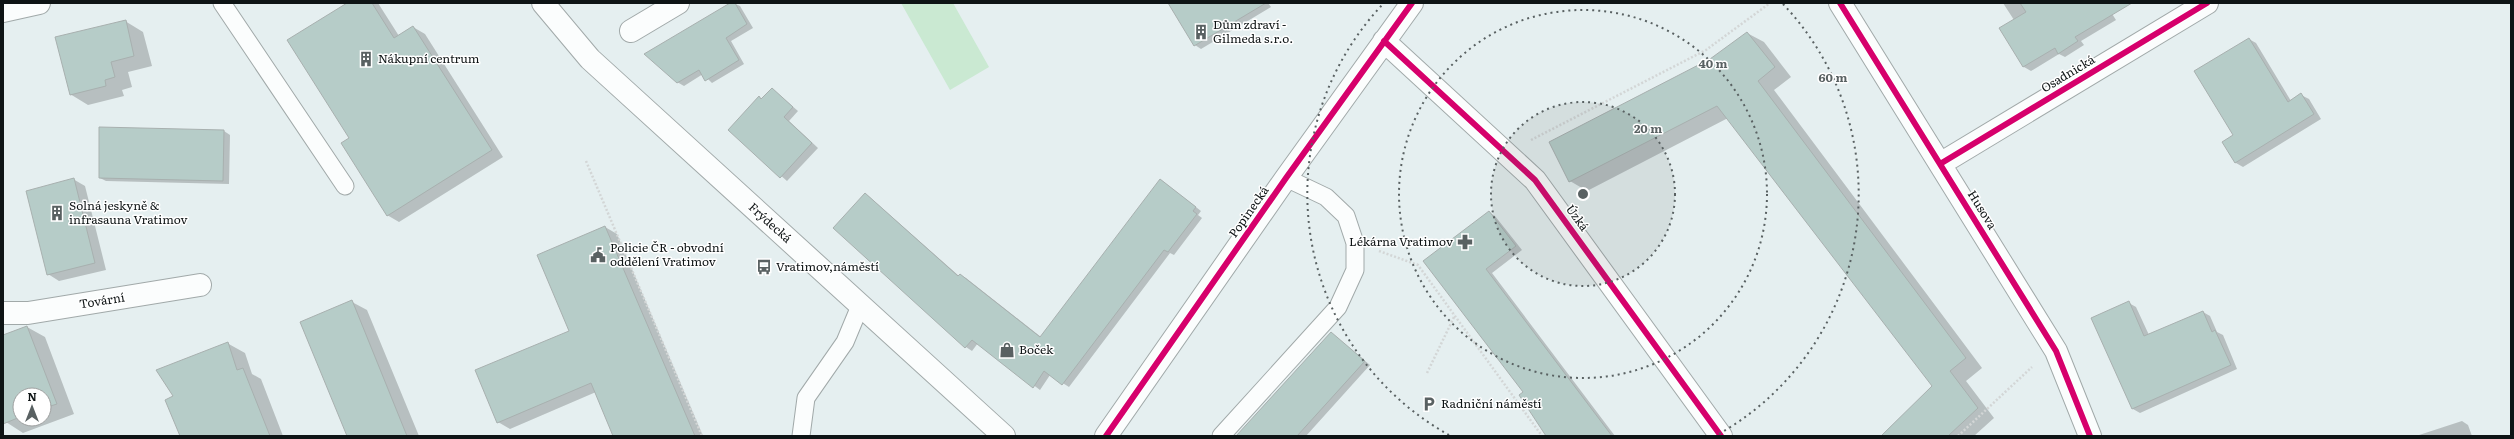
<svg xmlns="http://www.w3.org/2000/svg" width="2514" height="439" font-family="Literata,serif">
  <rect width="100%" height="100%" fill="#e5eff0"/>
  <path fill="#cae9d2" d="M901 3H953L989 67 950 90Z"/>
  <path fill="#0003" fill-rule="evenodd" d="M348 3H378L399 36 413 27 425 34 503 157 399 222 387 215 350 138Z
    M733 3 740 6 753 28 731 41 744 64 712 83 703 74 684 86 677 82Z
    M1179 3H1268L1271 7 1201 49 1195 45Z
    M2003 3H2105L2116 20 2081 41 2084 45 2065 57 2059 54 2031 71 2024 67 2001 28 2014 20Z
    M125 21 143 32 152 66 128 72 132 87 122 90 124 96 88 105 70 94Z
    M1747 33 1764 42 1791 77 1774 90 1982 368 1966 381 1994 418 1974 436H1882L1933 386 1728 118 1587 191 1570 181 1711 60Z
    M2249 39 2256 43 2291 101 2301 95 2309 99 2321 119 2243 167 2236 163 2223 142 2234 136Z
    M772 89 798 111 789 121 818 148 787 181 729 130 759 97 762 99Z
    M224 131 230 135 229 184 106 181 100 178Z
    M73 179 85 186 106 270 59 281 48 274Z
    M1161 180 1201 211 1198 215 1202 218 1174 255 1170 253 1069 387 1050 375 1040 390 978 343 972 351 966 347 866 194 959 276 960 275 966 278 1041 337Z
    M1489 212 1495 216 1522 250 1492 273 1615 436H1551L1525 392 1424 261Z
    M605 227 617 234 703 436H615L596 392 510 429 498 422 571 332Z
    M352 302 367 310 419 436H348Z
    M2129 303 2136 307 2149 335 2203 312 2210 316 2217 332 2223 335 2237 369 2140 413 2133 409Z
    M27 327 45 337 74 414 23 433 6 422 3 416V336ZM20 395H44V419H20Z
    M1331 333 1370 365 1306 436H1237Z
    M227 343 245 353 252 374 261 379 283 436H181L174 396Z
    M2462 421 2468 425 2472 436H2416Z"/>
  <path fill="#b6ccc8" stroke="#a8b0af" d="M347 3H372L394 38 413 26 492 150 387 216 341 143 349 138 287 40Z
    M730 3H735L747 24 726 38 739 60 705 81 699 70 677 83 644 54Z
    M1168 3H1266L1194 46Z
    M2020 3H2132L2075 37 2078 41 2058 54 2055 48 2023 67 1999 28 2026 12Z
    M126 20 134 56 111 62 115 77 105 80 106 86 70 95 55 37Z
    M1747 32 1775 67 1758 81 1966 358 1950 371 1978 408 1948 436H1881L1932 386 1717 106 1569 182 1549 142 1710 59Z
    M2249 38 2288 102 2301 93 2314 114 2235 163 2222 142 2233 135 2194 71Z
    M772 88 793 107 784 117 812 143 780 178 728 130 759 96 761 99Z
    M99 127 224 130 223 181 99 178Z
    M74 178 95 263 47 275 26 191Z
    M1160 179 1196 207 1193 211 1197 214 1168 252 1164 250 1062 385 1044 371 1033 388 972 340 965 348 833 228 865 193 958 276 960 274 1040 337Z
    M1489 211 1516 246 1486 269 1612 436H1546L1519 395 1523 392 1423 261Z
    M605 226 695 436H613L591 383 497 423 475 370 569 331 537 255Z
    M352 300 407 436H347L300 322Z
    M2129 301 2144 336 2203 311 2212 332 2215 330 2231 365 2132 409 2091 318Z
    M27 326 57 404 44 408V395H20V417L3 424V335Z
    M1331 332 1365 361 1297 436H1236Z
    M228 342 237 370 243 368 270 436H180L165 400 173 396 156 370Z"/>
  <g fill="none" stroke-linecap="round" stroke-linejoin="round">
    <g stroke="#a1a9a9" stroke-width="19">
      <path id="service" d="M222 3 345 186
        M801 436 806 398 845 342 860 306
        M1221 436 1338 307 1355 270V243L1346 216 1326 197 1286 178"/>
    </g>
    <g stroke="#a1a9a9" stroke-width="24">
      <path id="minor" d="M1840 3 2056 351 2090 436
        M3 11 39 3
        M631 31 678 3
        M1384 41 1535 180 1721 436
        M1940 164 2207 3
        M3 313H28L200 285
        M1106 436 1286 178 1412 3"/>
    </g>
    <g stroke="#a1a9a9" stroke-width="24">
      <path id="secondary" d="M543 3 590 59 1004 436"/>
    </g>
    <path stroke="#d3d6d6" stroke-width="2.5" stroke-dasharray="2 2" stroke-linecap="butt" d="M1531 140 1706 50 1770 3
      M586 161 702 436
      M1379 251 1418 265 1542 436
      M1427 373 1455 315
      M1958 436 2032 367"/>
    <use href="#service" stroke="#fbfdfd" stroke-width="17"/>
    <use href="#minor" stroke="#fbfdfd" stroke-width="22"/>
    <use href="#secondary" stroke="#fbfdfd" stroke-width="22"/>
    <g stroke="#fff" stroke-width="8">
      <path id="cycleway" d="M1840 3 2056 351 2090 436
        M1384 41 1535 180 1721 436
        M1940 164 2207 3
        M1106 436 1286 178 1412 3"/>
    </g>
    <use href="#cycleway" stroke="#d6006c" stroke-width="6"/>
  </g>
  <circle cx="1583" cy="194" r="92" fill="#596162" fill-opacity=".12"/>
  <g fill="none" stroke="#596162" stroke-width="2" stroke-dasharray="2 4">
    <circle cx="1583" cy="194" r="92"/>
    <circle cx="1583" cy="194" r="184"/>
    <path d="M1449 435A276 276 0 0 1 1383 4M1783 4A276 276 0 0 1 1717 435"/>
  </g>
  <defs>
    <g id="building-bare" transform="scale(1.2)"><path d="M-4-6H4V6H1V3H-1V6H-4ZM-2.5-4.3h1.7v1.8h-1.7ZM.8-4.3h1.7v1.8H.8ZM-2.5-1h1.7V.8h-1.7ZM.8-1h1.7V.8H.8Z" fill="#596162" stroke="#fff" stroke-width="2.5" paint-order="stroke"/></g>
    <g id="pharmacy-bare" transform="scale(1.2)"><path d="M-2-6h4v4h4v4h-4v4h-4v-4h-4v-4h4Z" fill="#596162" stroke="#fff" stroke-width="2.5" paint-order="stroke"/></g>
    <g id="civic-bare" transform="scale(1.2)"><path d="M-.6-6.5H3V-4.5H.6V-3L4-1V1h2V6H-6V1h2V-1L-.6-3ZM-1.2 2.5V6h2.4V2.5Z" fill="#596162" stroke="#fff" stroke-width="2.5" paint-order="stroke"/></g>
    <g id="bus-bare" transform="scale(1.2)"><path d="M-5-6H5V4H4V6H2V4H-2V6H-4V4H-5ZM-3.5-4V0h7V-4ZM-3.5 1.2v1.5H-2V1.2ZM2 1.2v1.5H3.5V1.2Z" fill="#596162" stroke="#fff" stroke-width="2.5" paint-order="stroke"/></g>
    <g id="shop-bare" transform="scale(1.2)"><path d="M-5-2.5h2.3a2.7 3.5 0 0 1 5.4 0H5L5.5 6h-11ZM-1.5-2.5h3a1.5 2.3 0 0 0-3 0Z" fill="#596162" stroke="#fff" stroke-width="2.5" paint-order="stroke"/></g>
    <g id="parking-bare" transform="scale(1.2)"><path d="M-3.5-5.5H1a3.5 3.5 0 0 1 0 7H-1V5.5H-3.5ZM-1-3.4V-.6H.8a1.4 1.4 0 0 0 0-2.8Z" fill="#596162" stroke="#fff" stroke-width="2.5" paint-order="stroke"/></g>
  </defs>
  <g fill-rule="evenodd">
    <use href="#building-bare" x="1201" y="32"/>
    <use href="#building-bare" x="366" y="59"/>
    <use href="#building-bare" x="57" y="213"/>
    <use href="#pharmacy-bare" x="1465" y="242"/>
    <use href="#civic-bare" x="598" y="255"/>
    <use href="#bus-bare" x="764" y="267"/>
    <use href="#shop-bare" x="1007" y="350"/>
    <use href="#parking-bare" x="1429" y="404"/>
  </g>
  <g text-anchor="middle" stroke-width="3" stroke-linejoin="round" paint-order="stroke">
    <g font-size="12" fill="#0e1415" stroke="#fff" text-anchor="start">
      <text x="1213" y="29">Dům zdraví -<tspan x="1213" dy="14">Gilmeda s.r.o.</tspan></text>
      <text x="378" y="63">Nákupní centrum</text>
      <text x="69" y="210">Solná jeskyně &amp;<tspan x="69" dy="14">infrasauna Vratimov</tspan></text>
      <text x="1453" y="246" text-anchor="end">Lékárna Vratimov</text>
      <text x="610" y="252">Policie ČR - obvodní<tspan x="610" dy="14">oddělení Vratimov</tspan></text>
      <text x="776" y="271">Vratimov,náměstí</text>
      <text x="1019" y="354">Boček</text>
      <text x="1441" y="408">Radniční náměstí</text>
    </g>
    <g font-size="12" fill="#0e1415" stroke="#fff">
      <text transform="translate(2068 74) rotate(-31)" y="4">Osadnická</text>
      <text transform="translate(1982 210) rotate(58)" y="4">Husova</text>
      <text transform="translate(1249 212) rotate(-55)" y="4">Popinecká</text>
      <text transform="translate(1577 218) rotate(54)" y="4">Úzká</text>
      <text transform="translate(770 223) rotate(42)" y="4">Frýdecká</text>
      <text transform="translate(102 301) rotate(-9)" y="4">Tovární</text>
    </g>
  </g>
  <circle cx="1583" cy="194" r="6" fill="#596162" stroke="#fff" stroke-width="2"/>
  <g font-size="12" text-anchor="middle" font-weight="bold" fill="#596162" stroke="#fff" stroke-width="3" stroke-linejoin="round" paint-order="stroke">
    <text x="1713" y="68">40 m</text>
    <text x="1833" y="82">60 m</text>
    <text x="1648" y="133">20 m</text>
  </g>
  <rect width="2514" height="439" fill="none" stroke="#0e1415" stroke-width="8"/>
  <g transform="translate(32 407)"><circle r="19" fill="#ffffff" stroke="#9fa1a1"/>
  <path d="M0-3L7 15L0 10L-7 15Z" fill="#596162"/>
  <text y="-6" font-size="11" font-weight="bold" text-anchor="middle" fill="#0e1415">N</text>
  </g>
</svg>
